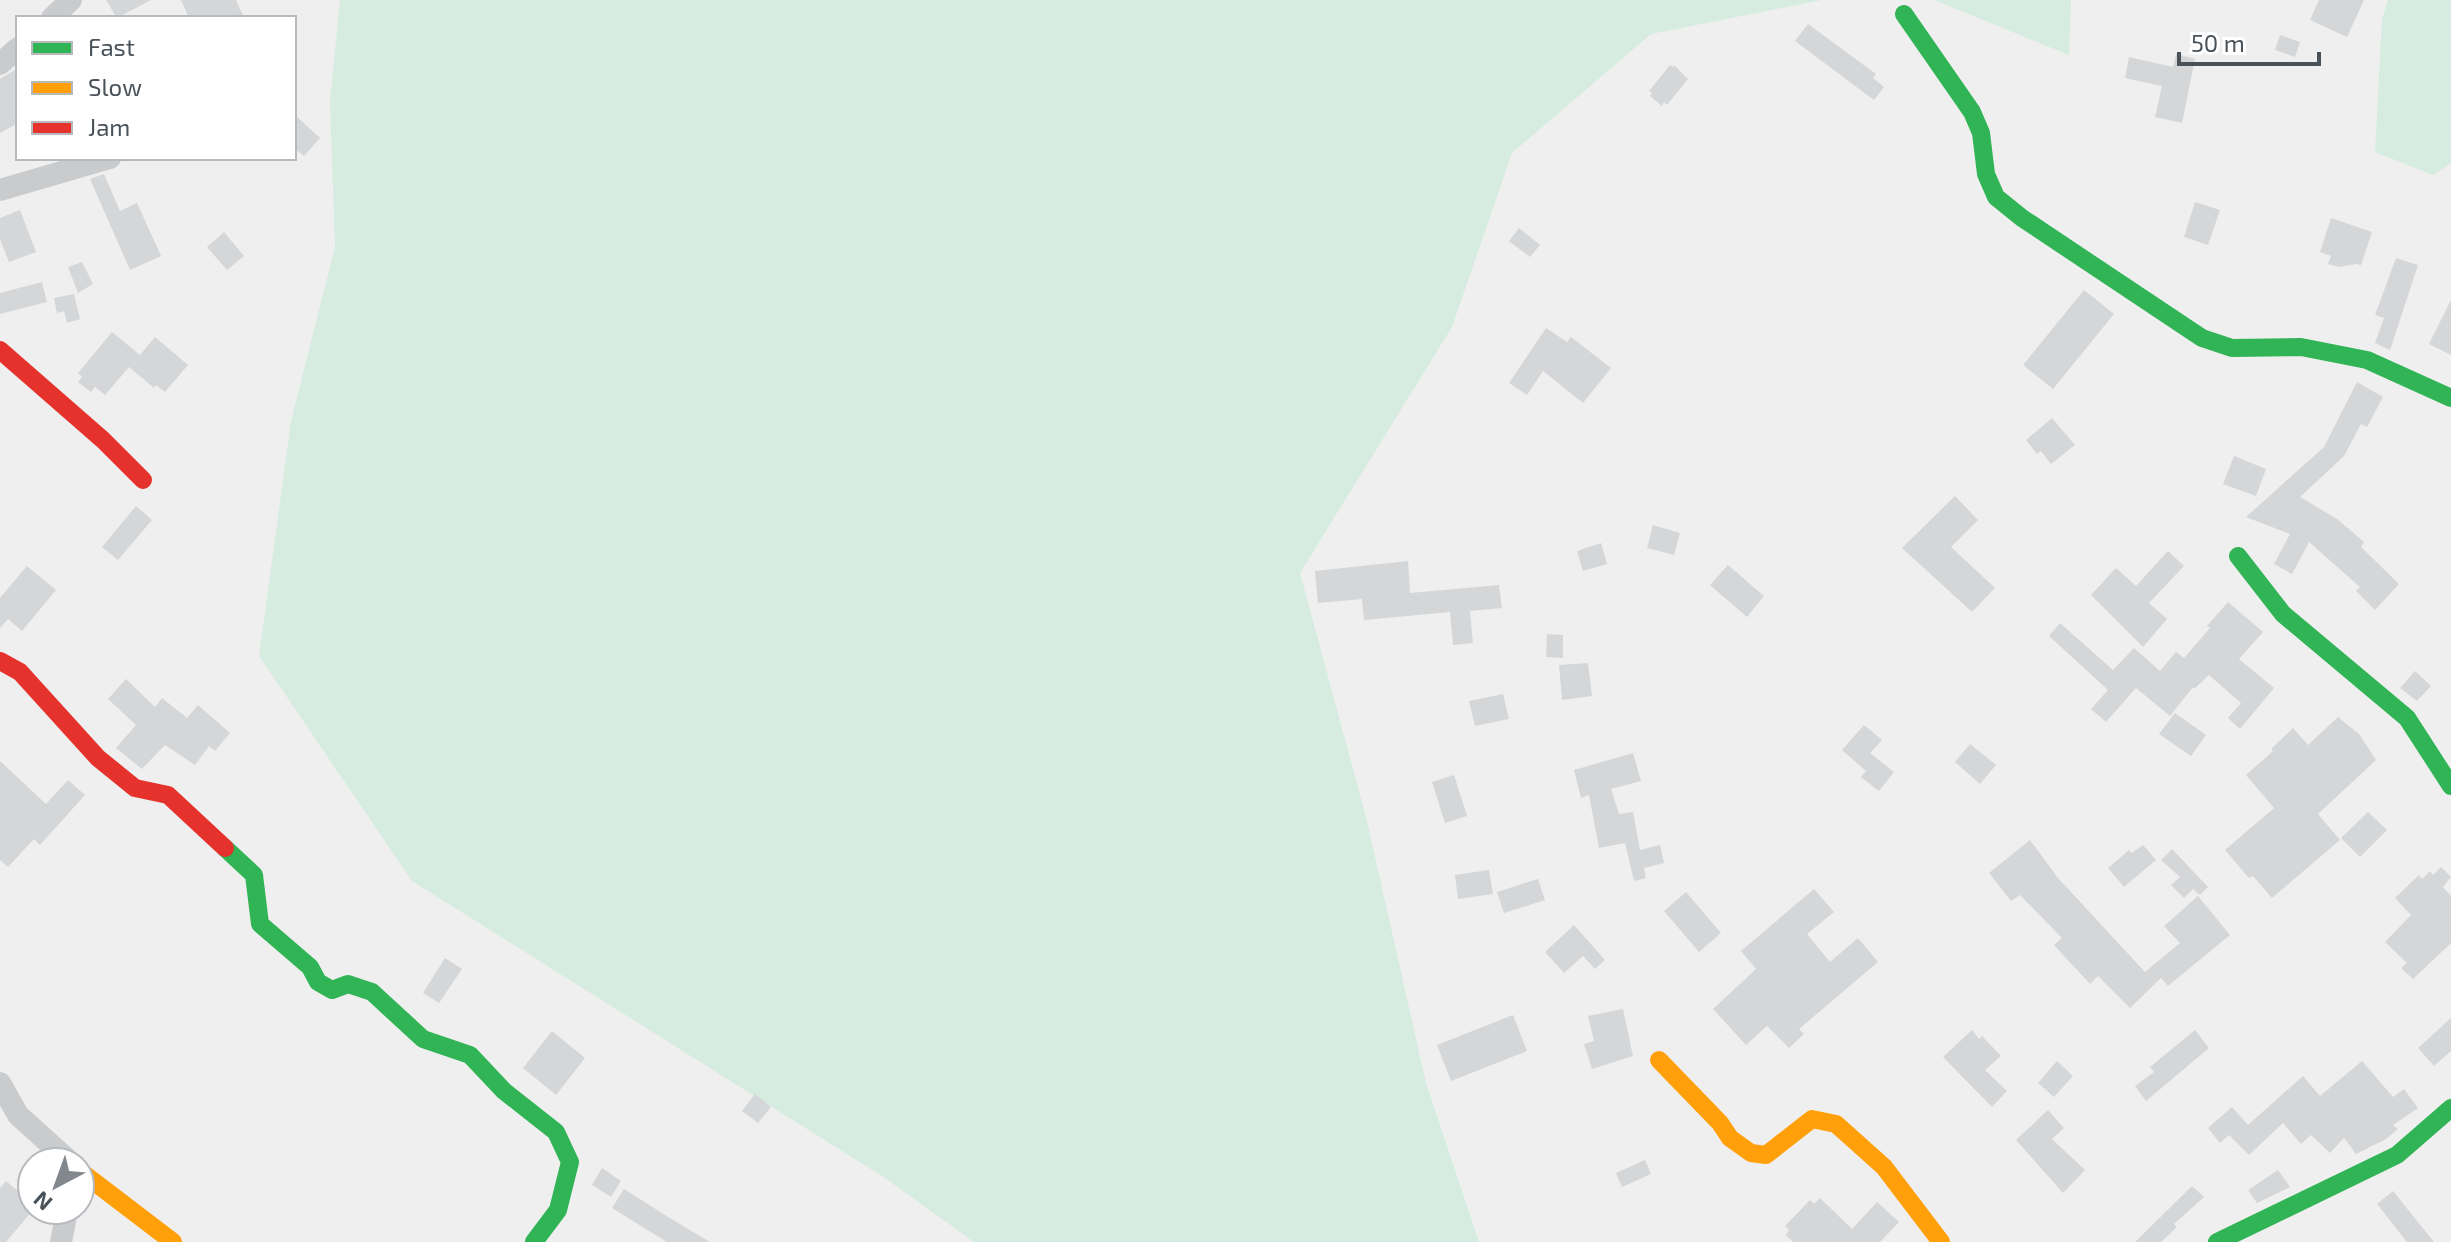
<svg xmlns="http://www.w3.org/2000/svg" width="2451" height="1242" font-family="'Exo 2',sans-serif">
  <rect width="100%" height="100%" fill="#efefef"/>
  <path fill="#d6ece0" d="M340 0H1822L1651 34 1512 153 1452 327 1300 573 1366 817 1426 1083 1479 1242H974L885 1178 412 881 259 656 291 421 335 247 330 102Z
    M1934 0H2071L2069 55Z
    M2388 0H2451V163L2433 175 2375 152 2382 19Z"/>
  <path fill="#d5d6d8" d="M106 0H151L117 18Z
    M181 0H236L244 18H189Z
    M2319 0H2364L2347 37 2310 20Z
    M1808 24 1876 74 1873 78 1884 87 1874 100 1795 41Z
    M2280 35 2300 42 2295 57 2275 50Z
    M2176 54 2195 59 2182 123 2155 117 2162 86 2125 78 2129 57 2173 67Z
    M1670 65 1673 67 1674 65 1688 79 1667 105 1664 102 1662 106 1650 96 1652 93 1649 91Z
    M18 68V123L0 133V79Z
    M294 114 320 138 304 156 294 148Z
    M104 174 120 211 137 203 161 256 130 270 90 179Z
    M2195 202 2220 210 2208 245 2184 237Z
    M20 210 36 252 9 262 0 239V218Z
    M2331 218 2372 232 2361 265 2356 264 2339 267 2328 264 2331 256 2320 252Z
    M1519 228 1540 245 1530 257 1509 241Z
    M224 232 244 256 227 270 207 247Z
    M2396 258 2418 265 2390 350 2375 343 2384 318 2375 315Z
    M82 262 93 284 78 293 68 267Z
    M42 282 47 302 0 314V293Z
    M2084 290 2114 314 2053 389 2023 365Z
    M74 294 80 319 67 323 64 311 57 313 54 298Z
    M2451 300V355L2429 344Z
    M1546 328 1567 342 1571 337 1611 368 1583 403 1543 371 1527 395 1509 383Z
    M112 332 140 355 155 337 188 365 165 392 156 385 154 388 129 367 105 395 95 387 91 392 78 382 82 377 78 373Z
    M2357 382 2383 397 2367 427 2361 424 2344 456 2300 497 2337 519 2364 542 2361 547 2399 584 2375 610 2356 591 2360 587 2309 542 2292 574 2274 564 2290 534 2246 517 2324 447Z
    M2052 418 2075 445 2051 464 2041 451 2037 454 2026 440Z
    M2234 456 2266 469 2256 496 2223 484Z
    M1955 496 1978 520 1951 547 1995 588 1972 612 1902 548Z
    M136 506 152 520 118 560 102 547Z
    M1653 525 1680 533 1674 555 1647 548Z
    M1601 543 1607 564 1583 571 1577 551Z
    M2168 551 2184 566 2149 603 2167 619 2143 647 2091 595 2116 568 2136 586Z
    M1408 561 1410 593 1499 585 1502 608 1470 611 1473 643 1453 645 1450 612 1364 620 1362 599 1318 603 1315 571Z
    M1728 565 1764 596 1747 617 1710 585Z
    M27 566 56 590 22 631 8 619 0 628V598Z
    M2228 602 2263 632 2239 659 2274 688 2240 729 2228 718 2241 703 2209 675 2194 689 2193 687 2170 716 2136 688 2106 722 2091 709 2108 690 2049 636 2060 623 2113 670 2134 648 2160 671 2176 652 2184 658 2210 628 2207 626Z
    M1547 634 1563 635V658L1546 657Z
    M1588 663 1592 696 1562 700 1559 665Z
    M2415 671 2431 686 2417 701 2400 688Z
    M126 679 155 707 162 698 187 718 198 705 230 733 215 751 209 746 195 765 165 745 142 769 116 748 136 725 108 699Z
    M1503 694 1509 719 1475 726 1469 701Z
    M2175 713 2206 735 2191 756 2159 734Z
    M2338 717 2359 734 2376 760 2318 814 2340 840 2272 898 2253 876 2249 878 2225 850 2274 808 2246 775 2273 751 2271 749 2293 728 2308 745Z
    M1864 725 1882 740 1870 753 1894 772 1879 791 1861 777 1866 771 1842 750Z
    M1970 744 1996 765 1980 784 1955 762Z
    M1633 753 1641 781 1611 789 1619 814 1633 812 1640 850 1660 845 1664 863 1644 868 1646 878 1634 881 1625 843 1599 848 1589 795 1581 798 1574 770Z
    M0 761 46 804 68 780 85 795 40 845 34 839 8 867 0 860Z
    M1454 775 1467 816 1445 823 1432 782Z
    M2368 812 2387 830 2360 857 2341 838Z
    M2030 840 2058 878 2145 972 2180 943 2164 926 2198 896 2230 935 2168 986 2161 978 2130 1008 2098 976 2090 984 2054 945 2062 938 2020 895 2011 901 1989 873Z
    M2143 845 2156 860 2124 887 2108 868 2129 850 2132 853Z
    M2172 849 2208 887 2200 895 2193 889 2184 898 2171 885 2180 877 2161 860Z
    M2441 867 2451 877 2443 887 2451 896V943L2413 979 2401 968 2407 963 2385 942 2411 915 2395 898 2419 875 2422 879 2430 871 2433 875Z
    M1489 870 1493 894 1458 899 1455 875Z
    M1538 879 1545 900 1504 913 1497 892Z
    M1814 889 1834 912 1807 934 1830 962 1858 938 1878 962 1799 1029 1804 1034 1789 1048 1767 1026 1746 1045 1713 1009 1756 969 1741 951Z
    M1686 892 1721 933 1699 952 1664 911Z
    M1574 925 1605 960 1595 969 1583 956 1564 973 1545 952Z
    M445 958 462 969 439 1003 423 993Z
    M1623 1009 1633 1056 1592 1069 1584 1044 1594 1041 1588 1016Z
    M1513 1015 1527 1051 1451 1081 1437 1045Z
    M2451 1018V1051L2434 1066 2418 1048Z
    M1972 1030 1979 1039 1982 1036 2001 1056 1985 1070 2007 1091 1992 1107 1943 1057Z
    M2195 1030 2209 1048 2146 1101 2135 1086 2154 1072 2150 1067Z
    M552 1031 585 1058 556 1095 523 1068Z
    M2057 1061 2073 1076 2054 1097 2038 1083Z
    M2362 1061 2393 1097 2404 1089 2418 1108 2393 1125 2398 1129 2386 1139 2356 1154 2344 1138 2330 1153 2311 1135 2301 1144 2283 1123 2249 1155 2229 1135 2220 1143 2208 1128 2232 1107 2248 1125 2303 1076 2320 1096Z
    M755 1094 771 1107 758 1123 742 1111Z
    M2048 1110 2064 1128 2052 1139 2085 1170 2063 1193 2016 1140Z
    M1645 1160 1651 1174 1622 1187 1616 1173Z
    M602 1168 621 1181 611 1197 592 1185Z
    M2278 1170 2290 1187 2257 1203 2248 1190Z
    M6 1181 32 1203 33 1210 6 1242H0V1188Z
    M2192 1186 2204 1197 2174 1224 2177 1227 2161 1242H2135Z
    M624 1189 673 1220 710 1242H667L612 1208Z
    M2393 1191 2434 1242H2407L2377 1204Z
    M1820 1198 1852 1229 1877 1202 1899 1222 1880 1242H1793L1786 1235 1789 1230 1785 1226 1810 1200 1814 1204Z"/>
  <g fill="none" stroke-linecap="round" stroke-linejoin="round">
    <path stroke="#c9cbcd" stroke-width="22" d="M52 18 71 0
      M0 64 18 48
      M0 190 110 158
      M0 1083 18 1115 70 1162
      M61 1242 67 1210"/>
    <path stroke="#30b455" stroke-width="18" d="M1904 14 1972 112 1981 133 1986 174 1996 197 2022 218 2202 338 2232 348 2301 347 2367 360 2451 398
      M2238 556 2283 614 2407 718 2451 786
      M225 848 254 875 260 924 310 967 318 982 332 990 348 984 372 992 423 1039 470 1055 504 1091 556 1132 570 1162 558 1210 534 1242
      M2217 1242 2397 1155 2451 1108"/>
    <path stroke="#ff9f0a" stroke-width="18" d="M1659 1060 1720 1123 1730 1138 1751 1153 1766 1155 1812 1119 1836 1124 1884 1167 1941 1242
      M80 1171 173 1242"/>
    <path stroke="#e5322d" stroke-width="18" d="M0 350 103 440 143 480
      M0 661 20 672 98 758 135 788 168 795 225 848"/>
  </g>
  <rect x="16" y="16" width="280" height="144" fill="#ffffff" stroke="#b6b9bd" stroke-width="2"/>
  <rect x="32" y="42" width="40" height="12" fill="#30b455" stroke="#b6b9bd" stroke-width="2"/>
  <text x="88" y="56" font-size="24" fill="#495159">Fast</text>
  <rect x="32" y="82" width="40" height="12" fill="#ff9f0a" stroke="#b6b9bd" stroke-width="2"/>
  <text x="88" y="96" font-size="24" fill="#495159">Slow</text>
  <rect x="32" y="122" width="40" height="12" fill="#e5322d" stroke="#b6b9bd" stroke-width="2"/>
  <text x="88" y="136" font-size="24" fill="#495159">Jam</text>
  <g transform="translate(56 1186) rotate(221)"><circle r="38" fill="#ffffff" stroke="#b6b9bd" stroke-width="2"/>
  <path d="M0-6L14 30L0 20L-14 30Z" fill="#83888e"/>
  <text y="-12" font-size="22" font-weight="bold" text-anchor="middle" fill="#495159">N</text>
  </g>
  <path d="M2179 52v12h140v-12" fill="none" stroke="#495159" stroke-width="4"/>
  <text x="2191" y="52" font-size="24" fill="#495159" stroke="#ffffff" stroke-width="6" paint-order="stroke">50 m</text>
</svg>
